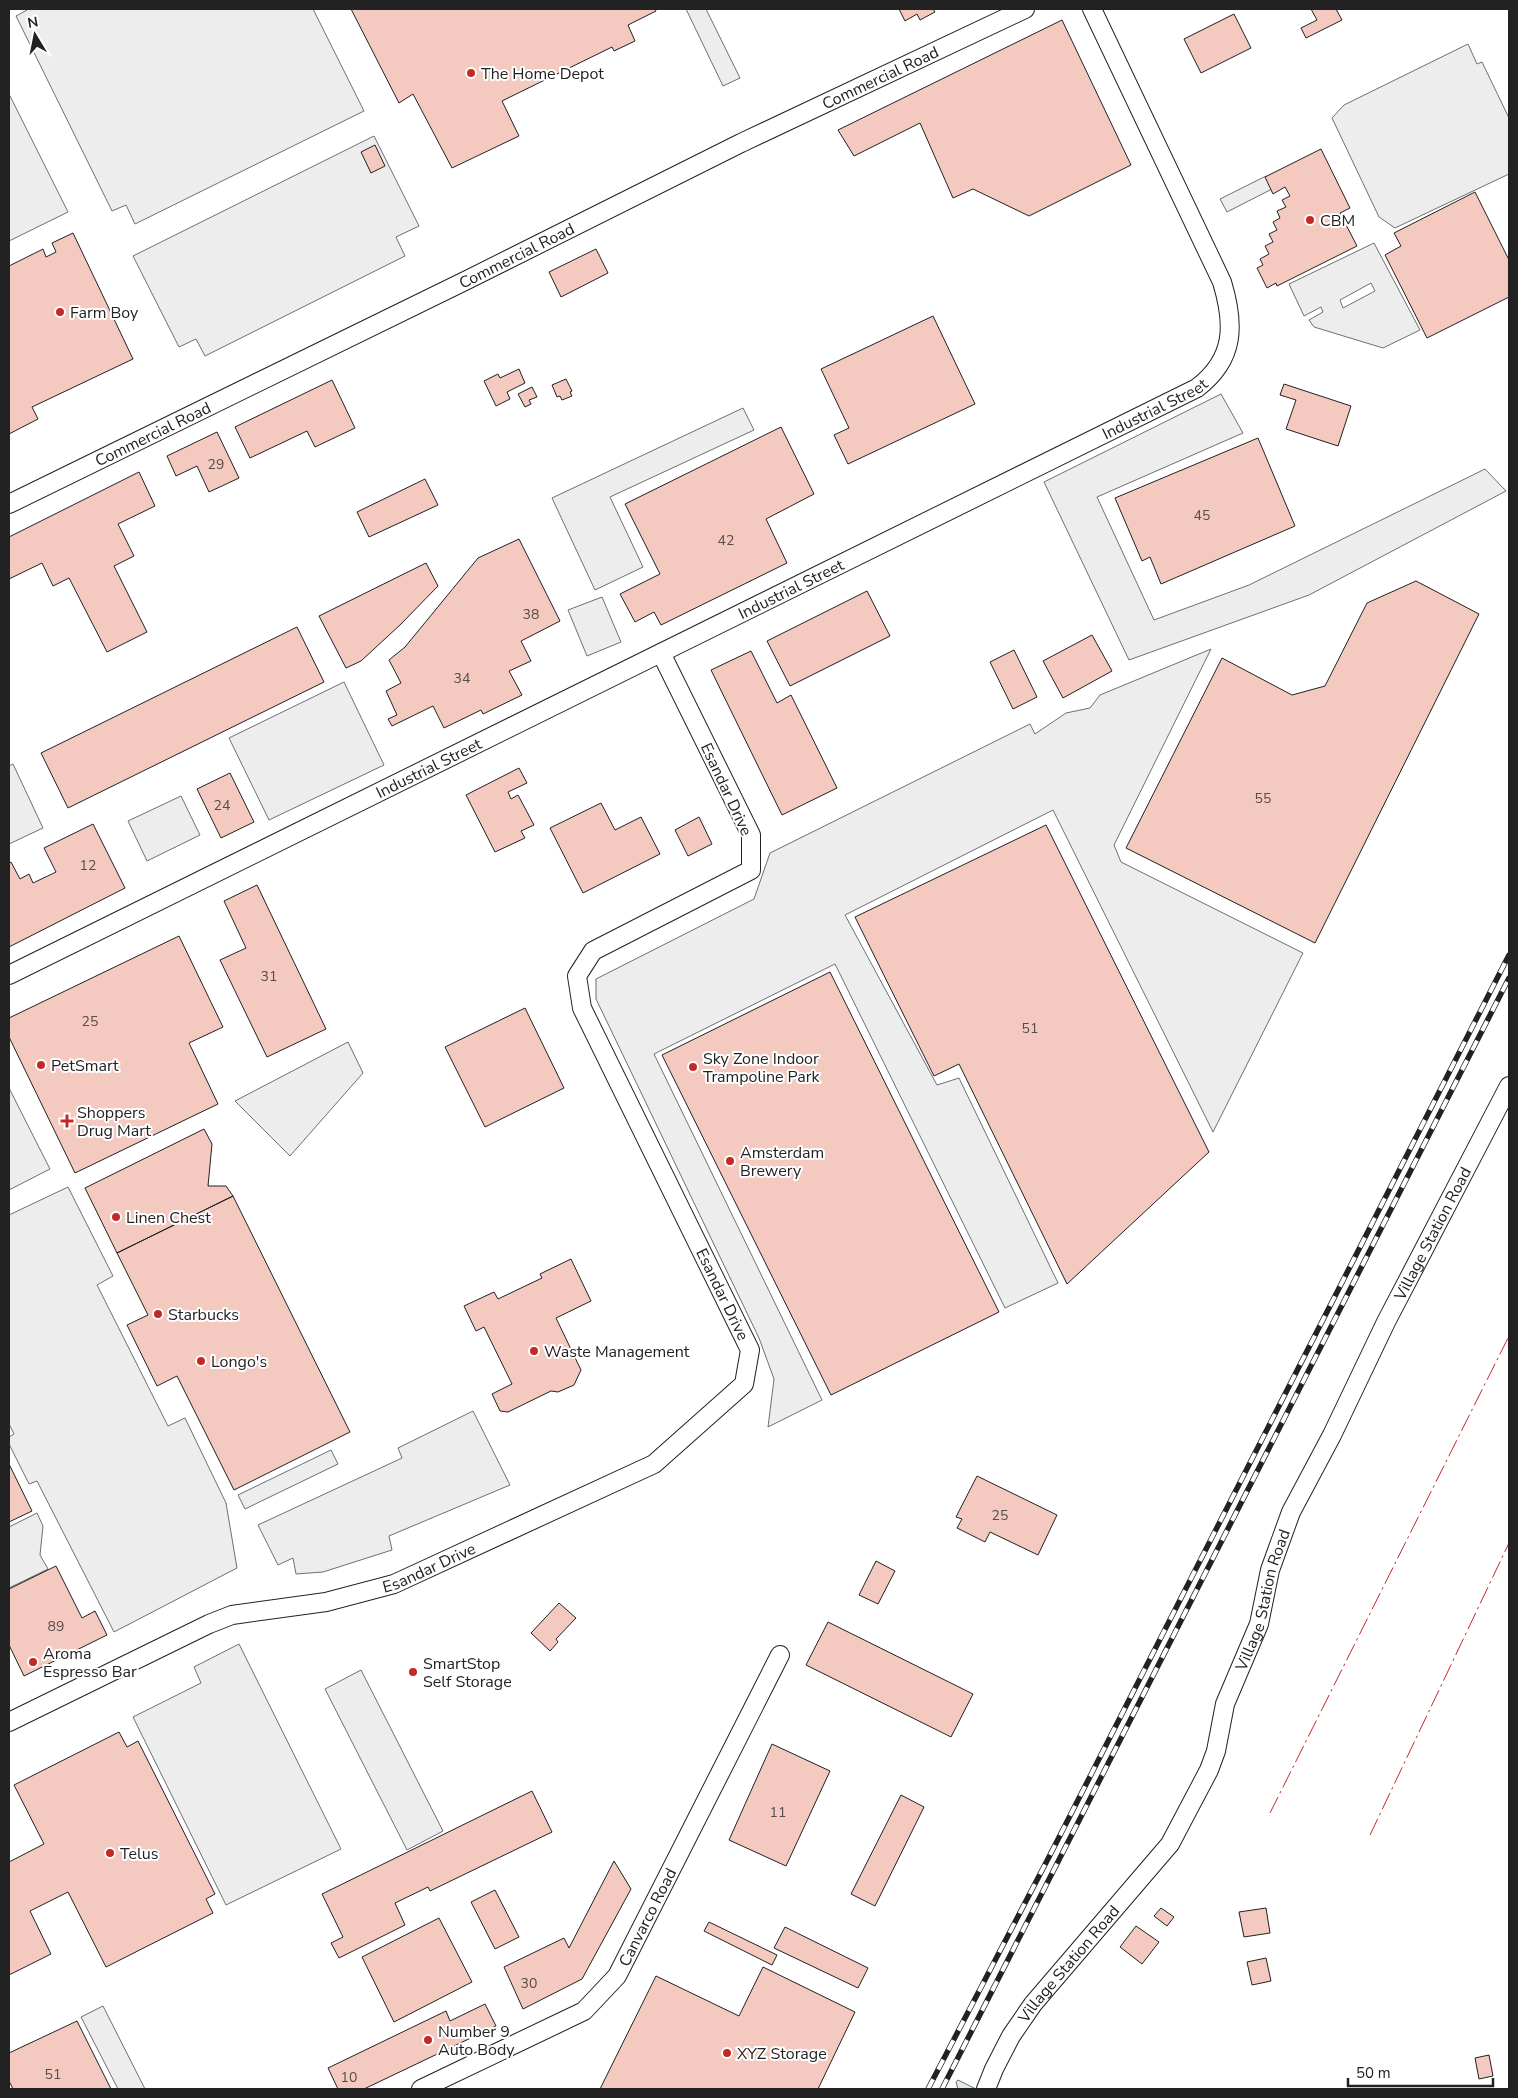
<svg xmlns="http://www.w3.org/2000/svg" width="1518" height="2098" font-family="'Nunito Sans',sans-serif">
  <rect width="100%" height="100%" fill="#fff"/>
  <path fill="#e0efe3" stroke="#6f6f6f" d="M958 2080 976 2089H958L956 2082Z"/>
  <path fill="#ededed" stroke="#6f6f6f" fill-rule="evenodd" d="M27 9H313L364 111 135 224 126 205 112 211 16 16 27 10Z
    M686 9H706L740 78 723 86Z
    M1468 44 1477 64 1482 62 1509 118V174L1395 228 1379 217 1332 118 1344 105Z
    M9 94 68 212 9 241Z
    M374 136 419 226 396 237 405 256 205 356 196 339 179 347 133 256Z
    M1266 176 1272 189 1227 212 1220 199Z
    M1374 243 1420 330 1383 348 1314 327 1309 320 1323 312 1321 307 1304 316 1289 284ZM1371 283 1375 291 1343 308 1340 300Z
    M1221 394 1243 433 1097 497 1154 620 1249 585 1485 469 1506 491 1309 595 1129 660 1044 482Z
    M743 408 754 430 610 497 643 567 595 590 552 498Z
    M602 597 621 642 587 656 568 610Z
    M1211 649 1114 845 1121 862 1303 953 1213 1132 1053 810 845 915 937 1085 959 1078 1058 1283 1005 1308 835 964 654 1054 822 1400 768 1427 774 1379 759 1338 596 999V979L754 899 770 853 1030 724 1035 734 1066 713 1090 708 1100 695Z
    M344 682 384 765 269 820 229 738Z
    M13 764 43 828 9 844V766Z
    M181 796 200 835 147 861 128 821Z
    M348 1042 363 1073 290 1156 235 1101Z
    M9 1088 50 1169 9 1190Z
    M68 1187 113 1276 97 1285 168 1426 185 1418 226 1503 237 1568 114 1632 37 1481 29 1484 9 1444V1437L14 1434 9 1424V1215Z
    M473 1411 510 1485 389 1536 392 1550 323 1572 296 1574 293 1558 278 1565 258 1525 402 1458 398 1448Z
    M331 1450 338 1464 245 1509 238 1495Z
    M37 1513 43 1526 40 1555 48 1569 9 1588V1527Z
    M239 1644 341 1849 226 1905 133 1717 201 1683 194 1667Z
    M361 1670 443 1831 407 1850 325 1689Z
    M103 2006 145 2089H118L81 2017Z"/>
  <path fill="#f3c9c0" stroke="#222" d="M351 9H655L656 11 628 25 635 41 614 51 612 47 502 101 519 136 452 168 413 94 399 103Z
    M899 9H933L935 12 920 20 917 14 905 21Z
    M1311 9H1336L1342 20 1306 38 1301 28 1317 20Z
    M1234 14 1251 48 1201 73 1184 39Z
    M1062 20 1131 165 1029 216 973 189 953 198 920 123 854 156 838 130Z
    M375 145 385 166 371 173 361 152Z
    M1321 149 1350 208 1340 213 1357 246 1277 286 1276 283 1267 288 1257 268 1263 265 1260 259 1269 254 1265 246 1273 242 1269 234 1277 230 1273 222 1280 218 1277 211 1286 207 1282 200 1290 196 1285 187 1273 194 1265 177Z
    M1475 192 1509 260V297L1427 338 1385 255 1401 246 1394 233Z
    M73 233 133 359 32 407 38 419 9 434V266L43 249 46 257 56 252 52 243Z
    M596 249 608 273 561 297 549 272Z
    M933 316 975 404 848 464 834 435 849 428 821 369Z
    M519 369 525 383 507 392 510 399 496 406 484 381 498 374 500 378Z
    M566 379 572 391 570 392 572 396 562 400 560 396 557 397 552 385Z
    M332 380 355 428 315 447 307 431 250 458 235 427Z
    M1284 384 1351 406 1338 446 1286 429 1296 400 1280 395Z
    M532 387 537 397 529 400 531 404 525 407 518 394Z
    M781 427 814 494 766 519 787 563 661 625 654 612 635 622 620 594 660 574 625 504Z
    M217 432 239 478 209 492 197 466 176 476 167 456Z
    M1258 438 1295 526 1161 584 1150 557 1142 561 1115 498Z
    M139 472 155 506 118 524 134 556 114 566 147 632 107 652 69 578 53 586 42 563 9 579V537Z
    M425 479 438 505 369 537 357 512Z
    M519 539 560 621 521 641 531 661 509 671 522 695 483 714 481 710 444 728 433 706 392 726 388 719 397 715 386 691 401 683 389 660 405 647 478 558Z
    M426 563 438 586 400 625 361 661 346 668 319 616Z
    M1416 581 1479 614 1315 943 1126 848 1222 658 1292 695 1325 686 1367 603Z
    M867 591 890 636 790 686 767 641Z
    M297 627 324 682 68 808 41 753Z
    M1092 635 1112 671 1063 698 1043 661Z
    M1014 650 1037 697 1013 709 990 662Z
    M751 651 777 703 791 695 837 788 782 815 711 670Z
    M519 768 527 783 508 792 511 799 518 795 534 825 521 831 525 838 495 852 466 795Z
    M230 773 254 822 221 838 197 789Z
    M601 803 615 830 641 817 660 854 583 893 550 828Z
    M699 817 712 844 688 856 675 830Z
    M93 824 125 888 9 947V863L11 862 20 879 29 874 33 883 56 872 44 848Z
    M1046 825 1209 1152 1067 1284 959 1064 934 1076 855 917Z
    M257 885 326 1029 267 1057 220 960 246 948 224 901Z
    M179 936 223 1027 189 1043 218 1104 75 1173 9 1037V1018Z
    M830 972 999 1312 831 1395 662 1055Z
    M525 1008 564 1088 485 1127 445 1047Z
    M204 1129 212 1144 208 1186H226L233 1196 117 1253 85 1188Z
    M233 1196 350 1432 234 1490 177 1376 157 1386 127 1325 148 1315 117 1253Z
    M571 1259 591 1301 556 1318 581 1370 574 1385 558 1392 551 1391 508 1412 500 1411 492 1394 512 1384 484 1327 476 1331 464 1306 494 1292 498 1299 542 1278 540 1274Z
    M9 1464 32 1511 9 1522Z
    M977 1476 1057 1515 1038 1555 990 1532 985 1542 957 1528 962 1519 956 1517Z
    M876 1561 895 1571 878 1604 859 1595Z
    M56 1566 82 1618 95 1611 107 1635 24 1676 9 1645V1589Z
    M559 1603 576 1618 556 1639 558 1642 550 1651 531 1633Z
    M828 1622 973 1694 951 1737 806 1665Z
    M119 1732 127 1747 138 1741 215 1894 206 1899 213 1913 106 1967 68 1892 30 1911 51 1954 9 1975V1862L44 1844 14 1785Z
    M772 1744 830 1771 786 1866 729 1840Z
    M532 1791 552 1832 430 1891 428 1887 395 1903 405 1925 339 1958 331 1943 343 1937 322 1894Z
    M901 1795 924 1807 875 1906 851 1894Z
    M614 1861 631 1889 582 1979 523 2009 504 1967 564 1938 569 1948Z
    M495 1890 519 1937 495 1949 471 1902Z
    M1161 1908 1174 1917 1167 1926 1154 1916Z
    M1266 1908 1270 1933 1244 1937 1239 1912Z
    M439 1918 472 1982 394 2022 362 1957Z
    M709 1922 777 1955 772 1965 704 1931Z
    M1136 1926 1159 1942 1142 1964 1120 1947Z
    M785 1927 868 1968 858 1988 774 1948Z
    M1266 1958 1271 1981 1252 1985 1247 1962Z
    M763 1967 855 2012 818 2089H600L656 1976 739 2016Z
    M485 2004 496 2026 364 2089H338L328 2068 446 2011 450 2021Z
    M77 2021 111 2089H13L9 2081V2053Z
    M1489 2055 1493 2076 1479 2079 1475 2058Z"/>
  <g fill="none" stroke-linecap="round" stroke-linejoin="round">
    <g stroke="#222" stroke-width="20">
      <g id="street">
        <path id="s1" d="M9 504 467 280 741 143 1025 9"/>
        <path id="s2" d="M9 975 1197 388C1235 359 1235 325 1222 282L1092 9"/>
        <path id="s3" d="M9 1722 209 1624 232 1615 326 1602 394 1584 654 1464 744 1384 750 1350 582 1008 577 976 593 951 751 870V835L661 653"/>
        <path id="s4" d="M421 2089 584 2011 617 1976 780 1655"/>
        <path id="s5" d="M986 2089 994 2069 1011 2036 1033 2004 1170 1844 1209 1770 1216 1751 1225 1704 1259 1624 1270 1570 1291 1512 1332 1435 1386 1322 1509 1086"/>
      </g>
    </g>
    <use href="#street" stroke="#fff" stroke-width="18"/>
    <g stroke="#222" stroke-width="5.5">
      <path id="rail" d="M928 2089 1050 1855 1509 955
        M942 2089 1509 978"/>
    </g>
    <use href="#rail" stroke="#fff" stroke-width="4" stroke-dasharray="11" stroke-linecap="butt"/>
    <path stroke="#c62828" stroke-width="1" stroke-dasharray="18 4 2.5 4" stroke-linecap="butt" d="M1270 1813 1509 1336
      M1370 1835 1509 1543"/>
  </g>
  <g fill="#c62828" stroke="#fff" stroke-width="2">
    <circle cx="471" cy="73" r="5"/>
    <circle cx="1310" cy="220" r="5"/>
    <circle cx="60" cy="312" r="5"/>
    <circle cx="41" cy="1065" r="5"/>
    <circle cx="693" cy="1067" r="5"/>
    <path d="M64.5 1113.5h5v5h5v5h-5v5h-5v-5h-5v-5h5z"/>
    <circle cx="730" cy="1161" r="5"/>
    <circle cx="116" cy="1217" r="5"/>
    <circle cx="158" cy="1314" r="5"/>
    <circle cx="534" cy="1351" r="5"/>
    <circle cx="201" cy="1361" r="5"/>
    <circle cx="33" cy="1662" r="5"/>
    <circle cx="413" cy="1672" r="5"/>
    <circle cx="110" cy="1853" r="5"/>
    <circle cx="428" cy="2040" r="5"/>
    <circle cx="727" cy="2053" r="5"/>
  </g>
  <g text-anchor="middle" stroke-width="4" stroke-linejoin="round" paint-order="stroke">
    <g font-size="14" fill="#564c4a">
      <text x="216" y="469">29</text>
      <text x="1202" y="520">45</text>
      <text x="726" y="545">42</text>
      <text x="531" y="619">38</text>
      <text x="462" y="683">34</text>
      <text x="1263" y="803">55</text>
      <text x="222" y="810">24</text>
      <text x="88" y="870">12</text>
      <text x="269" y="981">31</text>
      <text x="90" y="1026">25</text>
      <text x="1030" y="1033">51</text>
      <text x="1000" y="1520">25</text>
      <text x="56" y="1631">89</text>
      <text x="778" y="1817">11</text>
      <text x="529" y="1988">30</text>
      <text x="53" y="2079">51</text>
      <text x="349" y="2082">10</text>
    </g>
    <g font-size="16" fill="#222" stroke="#fff" text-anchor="start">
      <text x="481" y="79">The Home Depot</text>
      <text x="1320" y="226">CBM</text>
      <text x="70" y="318">Farm Boy</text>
      <text x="703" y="1064">Sky Zone Indoor<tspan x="703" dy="18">Trampoline Park</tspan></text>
      <text x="51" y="1071">PetSmart</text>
      <text x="77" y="1118">Shoppers<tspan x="77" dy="18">Drug Mart</tspan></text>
      <text x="740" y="1158">Amsterdam<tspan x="740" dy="18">Brewery</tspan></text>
      <text x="126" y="1223">Linen Chest</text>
      <text x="168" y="1320">Starbucks</text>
      <text x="544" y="1357">Waste Management</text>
      <text x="211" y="1367">Longo's</text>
      <text x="43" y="1659">Aroma<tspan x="43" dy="18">Espresso Bar</tspan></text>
      <text x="423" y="1669">SmartStop<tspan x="423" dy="18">Self Storage</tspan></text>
      <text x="120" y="1859">Telus</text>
      <text x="438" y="2037">Number 9<tspan x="438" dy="18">Auto Body</tspan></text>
      <text x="737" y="2059">XYZ Storage</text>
    </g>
    <g font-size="16" fill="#222" stroke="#fff">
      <text dy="6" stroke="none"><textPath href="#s1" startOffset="970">Commercial Road</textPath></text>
      <text dy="6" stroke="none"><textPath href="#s1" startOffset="565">Commercial Road</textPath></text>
      <text dy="6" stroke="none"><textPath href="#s2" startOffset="1278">Industrial Street</textPath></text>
      <text dy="6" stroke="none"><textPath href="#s1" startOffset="160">Commercial Road</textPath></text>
      <text dy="6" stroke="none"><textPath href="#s2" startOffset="872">Industrial Street</textPath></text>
      <text dy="6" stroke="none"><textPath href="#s2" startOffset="468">Industrial Street</textPath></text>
      <text transform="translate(727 789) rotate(65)" y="6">Esandar Drive</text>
      <text dy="6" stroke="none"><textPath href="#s5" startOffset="976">Village Station Road</textPath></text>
      <text transform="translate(723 1294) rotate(64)" y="6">Esandar Drive</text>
      <text dy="6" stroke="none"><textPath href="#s3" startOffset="451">Esandar Drive</textPath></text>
      <text dy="6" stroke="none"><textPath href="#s5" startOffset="571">Village Station Road</textPath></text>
      <text dy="6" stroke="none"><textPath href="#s4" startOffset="295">Canvarco Road</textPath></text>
      <text dy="6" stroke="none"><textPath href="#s5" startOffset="151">Village Station Road</textPath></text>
    </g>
  </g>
  <rect width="1518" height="2098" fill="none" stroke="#222222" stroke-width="20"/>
  <g transform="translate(35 35) rotate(350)" stroke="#ffffff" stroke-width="4" paint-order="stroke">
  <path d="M0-4L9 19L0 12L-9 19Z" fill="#222222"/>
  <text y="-8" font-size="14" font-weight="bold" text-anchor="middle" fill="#222222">N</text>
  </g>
  <path d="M1348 2078v8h145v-8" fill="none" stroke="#222222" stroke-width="2.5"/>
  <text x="1356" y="2078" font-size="15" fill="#222222" stroke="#ffffff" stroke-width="4" paint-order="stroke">50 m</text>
</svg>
